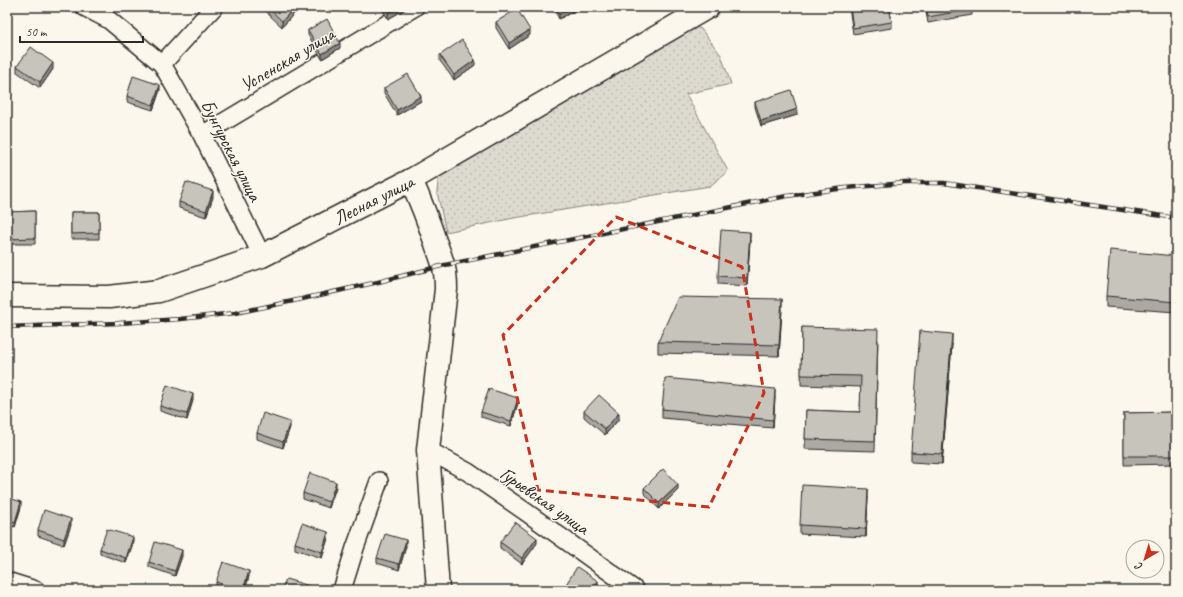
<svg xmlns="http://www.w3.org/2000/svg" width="1183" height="597" font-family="Caveat,sans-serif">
  <defs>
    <pattern id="grass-dots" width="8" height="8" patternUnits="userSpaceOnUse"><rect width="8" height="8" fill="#dddad0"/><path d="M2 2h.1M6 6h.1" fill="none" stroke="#bebbb3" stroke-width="1.8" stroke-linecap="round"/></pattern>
  </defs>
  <rect width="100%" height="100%" fill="#fbf7ec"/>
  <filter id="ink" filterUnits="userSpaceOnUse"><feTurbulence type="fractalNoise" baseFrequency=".025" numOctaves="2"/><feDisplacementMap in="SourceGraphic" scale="8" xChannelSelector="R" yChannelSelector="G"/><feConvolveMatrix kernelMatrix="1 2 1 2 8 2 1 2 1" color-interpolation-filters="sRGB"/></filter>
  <g filter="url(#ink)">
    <path fill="url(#grass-dots)" stroke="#84827e" d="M683 23 701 29 721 55 731 84 686 94 728 171 710 186 514 218 446 232 437 192 439 173Z"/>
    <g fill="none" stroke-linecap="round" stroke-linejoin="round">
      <g stroke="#2b2b2b" stroke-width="20">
        <path id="minor" d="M84 7 109 20 162 64 202 135 262 256
          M162 64 214 7
          M202 135 415 7
          M428 450 468 472 526 512 635 590
          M7 581 36 590
          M342 590 355 548 379 481"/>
      </g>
      <g stroke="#2b2b2b" stroke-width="25">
        <g id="secondary">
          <path d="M411 180C420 200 428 220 435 241 442 261 446 267 446 289L428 450 438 590"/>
          <path id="s1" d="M7 296 109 297 159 291 262 256 411 180 708 7"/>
        </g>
      </g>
      <use href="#minor" stroke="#fbf7ec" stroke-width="17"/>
      <use href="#secondary" stroke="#fbf7ec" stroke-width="22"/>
      <g stroke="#2b2b2b" stroke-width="4.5">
        <path id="rail" d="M7 327 119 323 180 319 235 313 293 301 378 282 445 265 787 196 845 188 905 183H944L1176 218"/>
      </g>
      <use href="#rail" stroke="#fbf7ec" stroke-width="3" stroke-dasharray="9" stroke-linecap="butt"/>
    </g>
    <path fill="#aba9a2" stroke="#2b2b2b" d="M264 7H299V8L282 27 264 10Z
      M381 7H409L388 19Z
      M553 7H578V9L559 19Z
      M849 7H889L892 22V28L853 34Z
      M925 7H972V15L928 23Z
      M1003 7H1029L1004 12Z
      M496 22 530 35 509 49 496 28Z
      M308 30 340 48 322 59 308 35Z
      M440 55 475 65 454 80 440 61Z
      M17 66 53 69 40 88 17 72Z
      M384 88 421 101 397 115 384 93Z
      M160 90 153 110 127 102V96Z
      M755 102 797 115 761 126 755 107Z
      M213 197 206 217 179 208V202Z
      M35 211V244H8L7 212Z
      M71 212H99V239H71Z
      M750 240 747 286 718 284V276Z
      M1176 256V312L1106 307V296Z
      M782 309 779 356 658 353V342Z
      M802 327 878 340 875 451 805 449 806 410 860 412 861 387 801 385Z
      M952 344 942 464 911 462V452Z
      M775 397 773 428 662 418V409Z
      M193 400 187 420 160 411V406Z
      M518 403 511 426 481 417V412Z
      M584 411 619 419 605 435 584 417Z
      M1175 412 1176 464 1124 465V413Z
      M290 427 283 448 257 439V433Z
      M336 487 329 508 303 499V493Z
      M644 488 678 490 659 509 644 493Z
      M7 497 21 507 15 527 7 525Z
      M868 497 866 537 800 534V525Z
      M71 525 64 545 38 536V530Z
      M328 538 322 558 295 549V543Z
      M500 542 537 543 522 564 500 548Z
      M133 543 126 563 100 554V549Z
      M406 546 399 570 377 563V558Z
      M182 556 175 576 149 567V562Z
      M249 576 245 590H223L216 588V582Z
      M565 586 598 587 596 590H565Z"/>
    <path fill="#8b8984" stroke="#2b2b2b" d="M295 7H299V8L282 27V21Z
      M399 7H409L388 19V13Z
      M572 7H578V9L559 19V14Z
      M530 30V35L509 49V43Z
      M340 43V48L322 59V54Z
      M475 60V65L454 80V75Z
      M53 63V69L40 88V82Z
      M160 85V90L153 110V105Z
      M421 96V101L397 115V110Z
      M797 109V115L761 126V121Z
      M213 191V197L206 217V211Z
      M750 232V240L747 286V278Z
      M782 299V309L779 356V345Z
      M952 334V344L942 464V454Z
      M775 389V397L773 428V420Z
      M193 394V400L187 420V414Z
      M518 398V403L511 426V421Z
      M619 413V419L605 435V429Z
      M290 422V427L283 448V442Z
      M336 482V487L329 508V502Z
      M678 485V490L659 509V503Z
      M868 489V497L866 537V529Z
      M21 502V507L15 527V522Z
      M71 519V525L64 545V539Z
      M328 532V538L322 558V552Z
      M133 537V543L126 563V558Z
      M537 538V543L522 564V558Z
      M406 540V546L399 570V564Z
      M182 550V556L175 576V571Z
      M249 571V576L245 590H243Z
      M598 581V587L596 590H592Z"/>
    <path fill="#c7c4bc" stroke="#2b2b2b" d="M267 7H295L282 21Z
      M384 7H399L388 13Z
      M556 7H572L559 14Z
      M850 7H889L892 22 853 28Z
      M926 7H972V9L928 17Z
      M517 9 530 30 509 43 496 22Z
      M327 19 340 43 322 54 308 30Z
      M462 40 475 60 454 75 440 55Z
      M31 47 53 63 40 82 17 66Z
      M408 74 421 96 397 110 384 88Z
      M133 76 160 85 153 105 127 96Z
      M791 90 797 109 761 121 755 102Z
      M186 182 213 191 206 211 179 202Z
      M35 211V238L8 239 7 212Z
      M71 212H99V233L71 234Z
      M721 230 750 232 747 278 718 276Z
      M1110 250 1176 256V302L1106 296Z
      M678 297 782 299 779 345 658 342Z
      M802 327 878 329 875 441 805 439 806 410 860 412 861 376 801 375Z
      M920 331 952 334 942 454 911 452Z
      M665 378 775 389 773 420 662 409Z
      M167 385 193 394 187 414 160 406Z
      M489 389 518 398 511 421 481 412Z
      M599 395 619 413 605 429 584 411Z
      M1175 412 1176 456H1124V413Z
      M263 413 290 422 283 442 257 433Z
      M663 469 678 485 659 503 644 488Z
      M310 473 336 482 329 502 303 493Z
      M802 485 868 489 866 529 800 525Z
      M7 497 21 502 15 522 7 519Z
      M44 510 71 519 64 539 38 530Z
      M515 522 537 538 522 558 500 542Z
      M302 523 328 532 322 552 295 543Z
      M107 529 133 537 126 558 100 549Z
      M385 534 406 540 399 564 377 558Z
      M155 542 182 550 175 571 149 562Z
      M223 562 249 571 243 590H240L216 582Z
      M577 567 598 581 592 590H572L565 586Z
      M286 579 313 587 312 590H282Z"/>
  </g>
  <path fill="none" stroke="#c8321e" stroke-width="3" stroke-dasharray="8 5" stroke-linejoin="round" d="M616 217 742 267 764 393 709 507 538 490 503 335Z"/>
  <g text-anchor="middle" stroke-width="3" stroke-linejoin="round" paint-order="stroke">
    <g font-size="19" fill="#2b2b2b" stroke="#fbf7ec">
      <text transform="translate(287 59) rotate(-31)" y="7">Успенская улица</text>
      <text transform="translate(232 150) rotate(63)" y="7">Бунгурская улица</text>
      <text dy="7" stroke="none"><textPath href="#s1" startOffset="386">Лесная улица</textPath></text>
      <text transform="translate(545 500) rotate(35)" y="7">Гурьевская улица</text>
    </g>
  </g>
  <rect width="1183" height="597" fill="none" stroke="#fbf7ec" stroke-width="24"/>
  <rect x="12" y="12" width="1159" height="573" fill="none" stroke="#2b2b2b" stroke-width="1.5" filter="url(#ink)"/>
  <g transform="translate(1145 559) rotate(218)"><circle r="19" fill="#fbf7ec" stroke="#a8a59f"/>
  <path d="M0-3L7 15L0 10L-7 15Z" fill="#c8321e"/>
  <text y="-6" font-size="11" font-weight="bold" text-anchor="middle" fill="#2b2b2b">С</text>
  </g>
  <path d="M20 36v6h123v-6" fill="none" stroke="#2b2b2b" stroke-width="2"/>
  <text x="26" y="36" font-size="12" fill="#2b2b2b" stroke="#fbf7ec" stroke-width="3" paint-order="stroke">50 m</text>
</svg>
